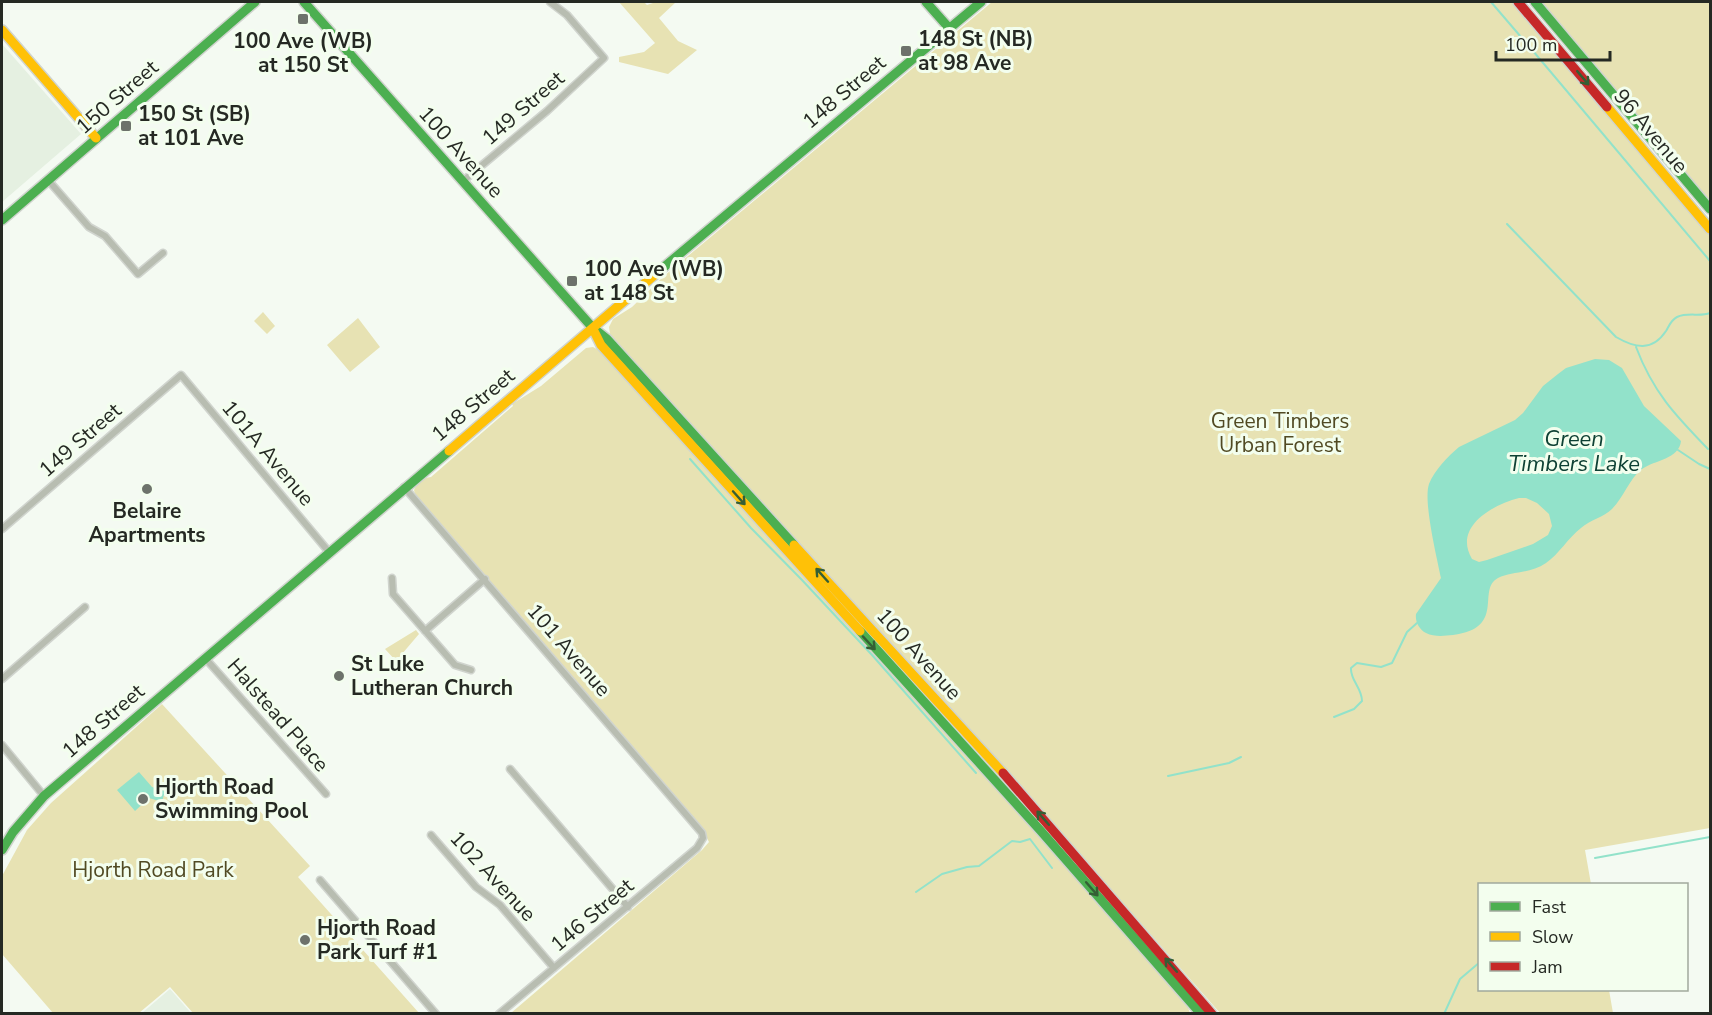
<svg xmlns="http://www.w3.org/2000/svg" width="1712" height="1015" font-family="'Nunito Sans',sans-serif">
  <rect width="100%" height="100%" fill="#f4faf2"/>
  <path fill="#e5f0e1" d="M2 44 81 134 2 202Z
    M170 989 191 1013H142Z"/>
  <path fill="#e7e2b3" d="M619 2H644L647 5 656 2H676L659 18 678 41 697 50 668 74 619 62V57L644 52 655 43Z
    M992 2H1514L1710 235V828L1585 850 1591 884H1480V990H1609L1613 1013H1220L1042 811 749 491 610 334 609 327 613 319 632 307 664 276Z
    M1540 2H1710V203Z
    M263 312 275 326 267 334 254 321Z
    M358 318 380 347 350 372 327 345Z
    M593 347 600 351 945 730 1187 1005 1190 1013H511L702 850 709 842 704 832 415 494 414 490C417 483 423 478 431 477L513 406 512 404 541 386 586 348Z
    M416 630 419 634 396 661 385 649Z
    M162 704 310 866 298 877 419 1013H193L170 987 139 1013H53L2 954V876L27 830 51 803Z"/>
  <path fill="#92e2ca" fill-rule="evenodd" d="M1595 359 1609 360 1622 368 1644 406 1681 441C1679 459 1655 460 1642 469 1629 479 1624 497 1612 509 1604 517 1590 520 1581 528 1568 538 1559 554 1546 563 1530 574 1512 571 1498 578 1476 590 1507 628 1453 635 1444 636 1434 637 1426 633 1419 629 1415 622 1416 614L1441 578C1437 558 1423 501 1429 484 1434 471 1448 456 1459 447L1515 420 1523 413 1543 386 1558 374 1566 368ZM1519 498H1526L1537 503 1549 514 1552 526 1548 535 1533 544 1487 560 1479 562 1472 559C1453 527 1492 505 1519 498Z
    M139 772 152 787 165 791 162 802 149 798 135 811 117 790Z"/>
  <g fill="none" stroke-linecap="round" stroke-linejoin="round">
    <path stroke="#92e2ca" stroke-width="2" d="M1491 2 1521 37
      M1528 45 1710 261
      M1507 224 1616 337C1635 348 1652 352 1666 331 1669 326 1671 320 1677 317 1688 312 1700 317 1710 313
      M1636 347C1653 392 1675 415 1708 449
      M1678 450 1699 464 1710 469
      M690 459 751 528 802 580 872 655 976 773
      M1334 717 1354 709 1362 701C1362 688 1350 680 1351 668L1357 663 1381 667 1392 663 1407 632 1417 623
      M1168 776 1229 763 1241 757
      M1595 858 1710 837
      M916 892 942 874 967 867 979 866 1012 841 1020 842 1030 839 1052 868
      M1444 1014 1460 979 1480 962"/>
    <g stroke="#d0d4ce" stroke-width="9">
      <path id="street" d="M48 180 89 227 105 236 138 274 163 253
        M463 181 547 111 604 58 567 15 550 2
        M404 487 702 833 703 838 697 848 499 1014
        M2 529 181 375 329 552
        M392 578 393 594 455 665 471 670
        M425 631 485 579
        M205 658 326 794
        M2 679 85 607
        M2 745 44 796
        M510 769 628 907
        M431 835 476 887 500 905 554 968
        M320 880 436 1014"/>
    </g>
    <g stroke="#d0d4ce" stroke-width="12">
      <path id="fast" d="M304 2 592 327 607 339 794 545
        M926 2 949 28
        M1535 2 1710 209
        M2 220 255 2
        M658 272 981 2
        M860 631 1040 830 1201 1014
        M2 850 13 832 44 796 449 451"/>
    </g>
    <g stroke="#d0d4ce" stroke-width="12">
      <path id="slow" d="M2 30 96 138
        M1607 107 1710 229
        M594 331 601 345 860 631
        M449 451 658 272
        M794 545 1003 773"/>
    </g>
    <g stroke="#d0d4ce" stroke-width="12">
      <path id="jam" d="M1518 2 1607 107
        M1003 773 1212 1014"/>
    </g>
    <use href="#street" stroke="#b8bdb1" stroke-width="6"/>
    <use href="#fast" stroke="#4caf50" stroke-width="9"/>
    <use href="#slow" stroke="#ffc107" stroke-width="9"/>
    <use href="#jam" stroke="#c62828" stroke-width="9"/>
  </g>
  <defs><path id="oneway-shaft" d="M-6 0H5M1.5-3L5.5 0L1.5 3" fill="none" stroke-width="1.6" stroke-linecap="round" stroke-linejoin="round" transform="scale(1.5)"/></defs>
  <g stroke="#355f35">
    <use href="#oneway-shaft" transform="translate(1583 78) rotate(50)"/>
    <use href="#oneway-shaft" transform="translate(739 498) rotate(48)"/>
    <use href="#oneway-shaft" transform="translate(822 575) rotate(-132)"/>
    <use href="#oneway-shaft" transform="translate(869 643) rotate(47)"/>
    <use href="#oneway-shaft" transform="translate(1043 818) rotate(-131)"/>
    <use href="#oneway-shaft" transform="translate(1092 889) rotate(49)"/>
    <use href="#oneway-shaft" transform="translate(1171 965) rotate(-131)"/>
  </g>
  <g fill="#6d726b" stroke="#f3feee" stroke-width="2">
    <rect x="297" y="13" width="12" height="12" rx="3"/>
    <rect x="900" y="45" width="12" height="12" rx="3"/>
    <rect x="120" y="120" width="12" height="12" rx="3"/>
    <rect x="566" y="275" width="12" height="12" rx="3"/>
    <circle cx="147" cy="489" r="6"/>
    <circle cx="339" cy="676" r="6"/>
    <circle cx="143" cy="799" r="6"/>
    <circle cx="305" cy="940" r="6"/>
  </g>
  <g text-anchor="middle" stroke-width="6" stroke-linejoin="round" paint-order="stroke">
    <g font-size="21" font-weight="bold" fill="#252923" stroke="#f3feee" text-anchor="start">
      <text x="918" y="46">148 St (NB)<tspan x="918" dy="24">at 98 Ave</tspan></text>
      <text x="303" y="48" text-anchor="middle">100 Ave (WB)<tspan x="303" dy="24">at 150 St</tspan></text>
      <text x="138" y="121">150 St (SB)<tspan x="138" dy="24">at 101 Ave</tspan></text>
      <text x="584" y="276">100 Ave (WB)<tspan x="584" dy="24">at 148 St</tspan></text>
      <text x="147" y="518" text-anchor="middle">Belaire<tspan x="147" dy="24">Apartments</tspan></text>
      <text x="351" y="671">St Luke<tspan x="351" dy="24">Lutheran Church</tspan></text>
      <text x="155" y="794">Hjorth Road<tspan x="155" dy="24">Swimming Pool</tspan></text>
      <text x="317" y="935">Hjorth Road<tspan x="317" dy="24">Park Turf #1</tspan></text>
    </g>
    <g font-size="21" fill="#252923" stroke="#f3feee">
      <text transform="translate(844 92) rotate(-40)" y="7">148 Street</text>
      <text transform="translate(117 97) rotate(-41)" y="7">150 Street</text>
      <text transform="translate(523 108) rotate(-41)" y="7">149 Street</text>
      <text transform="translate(1651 131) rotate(50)" y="7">96 Avenue</text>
      <text transform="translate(461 152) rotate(48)" y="7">100 Avenue</text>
      <text transform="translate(473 405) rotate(-40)" y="7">148 Street</text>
      <text transform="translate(80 440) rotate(-41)" y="7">149 Street</text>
      <text transform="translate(268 453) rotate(50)" y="7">101A Avenue</text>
      <text transform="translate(569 650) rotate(49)" y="7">101 Avenue</text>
      <text transform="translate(919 654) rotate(48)" y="7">100 Avenue</text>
      <text transform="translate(278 715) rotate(49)" y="7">Halstead Place</text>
      <text transform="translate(103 721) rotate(-41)" y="7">148 Street</text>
      <text transform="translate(493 876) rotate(47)" y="7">102 Avenue</text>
      <text transform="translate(592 915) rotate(-40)" y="7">146 Street</text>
    </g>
    <g font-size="21" fill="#514a23" stroke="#f3feee">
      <text x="1280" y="428">Green Timbers<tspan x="1280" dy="24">Urban Forest</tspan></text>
      <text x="153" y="877">Hjorth Road Park</text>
    </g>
    <g font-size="22" font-style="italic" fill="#0e4134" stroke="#f3feee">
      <text x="1574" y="446">Green<tspan x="1574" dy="25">Timbers Lake</tspan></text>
    </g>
  </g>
  <rect width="1712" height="1015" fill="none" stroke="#252923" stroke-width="6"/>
  <rect x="1478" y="883" width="210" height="108" fill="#f3feee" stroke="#a1a99d" stroke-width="1.5"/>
  <rect x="1490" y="902" width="30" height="9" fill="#4caf50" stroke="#a1a99d" stroke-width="1.5"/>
  <text x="1532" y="913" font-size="18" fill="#252923">Fast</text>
  <rect x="1490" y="932" width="30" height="9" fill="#ffc107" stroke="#a1a99d" stroke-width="1.5"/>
  <text x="1532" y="943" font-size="18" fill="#252923">Slow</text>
  <rect x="1490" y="962" width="30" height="9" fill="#c62828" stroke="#a1a99d" stroke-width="1.5"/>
  <text x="1532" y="973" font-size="18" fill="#252923">Jam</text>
  <path d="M1496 51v9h114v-9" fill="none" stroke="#252923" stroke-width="3"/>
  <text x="1505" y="51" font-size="18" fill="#252923" stroke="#f3feee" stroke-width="4.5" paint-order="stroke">100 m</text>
</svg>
